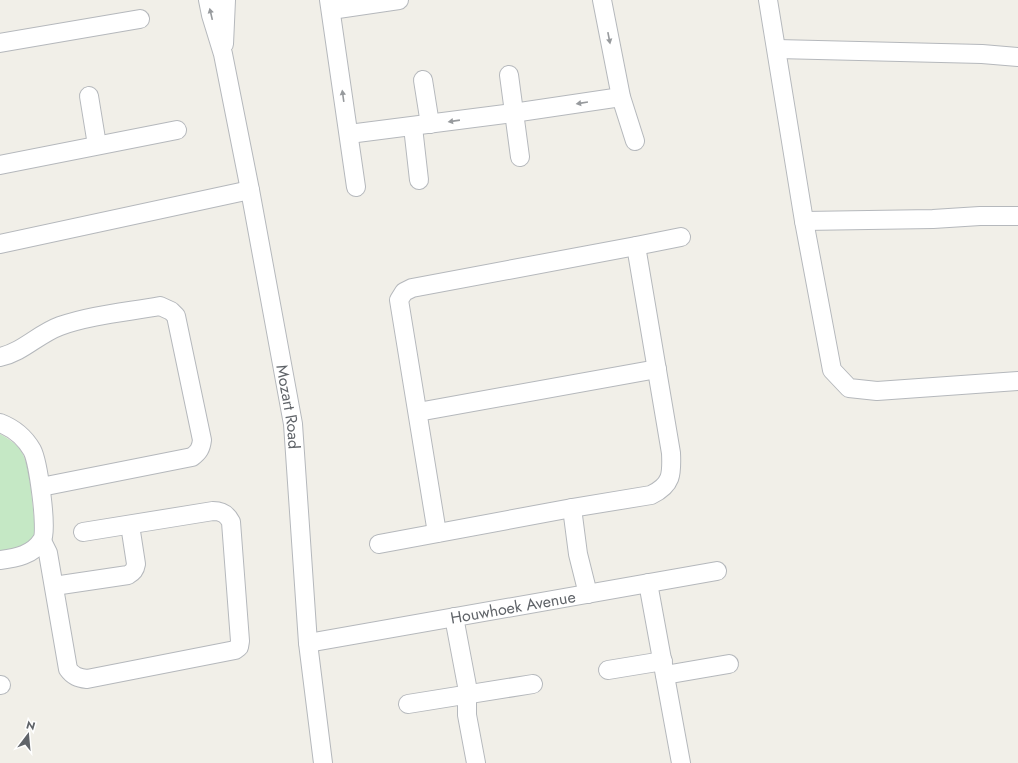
<svg xmlns="http://www.w3.org/2000/svg" width="1018" height="763" font-family="Jost,sans-serif">
  <rect width="100%" height="100%" fill="#f1efe8"/>
  <path fill="#c5e8c5" d="M0 434C7 438 17 444 21 451 31 466 33 511 35 530L33 541 21 547 0 551Z"/>
  <g fill="none" stroke-linecap="round" stroke-linejoin="round">
    <g stroke="#b5b8bc" stroke-width="20">
      <g id="street">
        <path id="s1" d="M208 0 211 15 223 54 250 190 293 424 308 643 323 763"/>
        <path d="M329 0 356 187"/>
        <path d="M602 0 621 97 635 141"/>
        <path d="M768 0 804 221 832 370 849 388 877 391 1018 381"/>
        <path d="M331 10 399 0"/>
        <path d="M0 43 140 19"/>
        <path d="M224 44 226 0"/>
        <path d="M777 49 982 54 1018 57"/>
        <path d="M509 75 520 157"/>
        <path d="M423 80 430 124"/>
        <path d="M89 96 97 145"/>
        <path d="M413 127 419 180"/>
        <path d="M349 134 513 113 621 97"/>
        <path d="M0 165 177 130"/>
        <path d="M804 221 933 219 980 216H1018"/>
        <path d="M0 244 250 190"/>
        <path d="M0 357C23 352 38 334 60 326 91 315 127 312 160 306L171 311 176 316 202 440C201 448 199 452 192 457L41 487"/>
        <path d="M418 412 657 369"/>
        <path d="M0 423C13 428 25 438 32 450 38 461 48 530 42 540 33 555 16 558 0 560"/>
        <path d="M572 508 578 554 588 594"/>
        <path d="M437 533 399 300 404 292 412 288 636 246 681 237"/>
        <path d="M42 541 48 553 68 669C73 676 78 678 87 679L235 650 239 647 240 641 231 522C227 514 222 511 213 511L83 532"/>
        <path d="M379 544 572 508 651 495C672 485 672 474 671 453L636 246"/>
        <path d="M648 583 681 763"/>
        <path d="M54 586 128 575C133 572 135 570 136 564L130 525"/>
        <path d="M454 617 467 686V715L476 763"/>
        <path id="s2" d="M308 643 717 571"/>
        <path d="M608 670 663 661"/>
        <path d="M665 675 729 664"/>
        <path d="M0 685H1"/>
        <path d="M408 704 533 684"/>
      </g>
    </g>
    <use href="#street" stroke="#fff" stroke-width="18"/>
  </g>
  <defs><path id="oneway-solid" d="M-6-.8H1V-3.2L6.5 0L1 3.2V.8H-6Z"/></defs>
  <g fill="#979a9d">
    <use href="#oneway-solid" transform="translate(211 14) rotate(-103)"/>
    <use href="#oneway-solid" transform="translate(609 38) rotate(79)"/>
    <use href="#oneway-solid" transform="translate(343 96) rotate(-98)"/>
    <use href="#oneway-solid" transform="translate(582 103) rotate(171)"/>
    <use href="#oneway-solid" transform="translate(454 121) rotate(172)"/>
  </g>
  <g text-anchor="middle" stroke-width="3" stroke-linejoin="round" paint-order="stroke">
    <g font-size="16" fill="#5f6368" stroke="#fff">
      <text dy="6" stroke="none"><textPath href="#s1" startOffset="415">Mozart Road</textPath></text>
      <text dy="6" stroke="none"><textPath href="#s2" startOffset="208">Houwhoek Avenue</textPath></text>
    </g>
  </g>
  <g transform="translate(28 735) rotate(16)" stroke="#ffffff" stroke-width="3" paint-order="stroke">
  <path d="M0-3L7 15L0 10L-7 15Z" fill="#5f6368"/>
  <text y="-6" font-size="11" font-weight="bold" text-anchor="middle" fill="#5f6368">N</text>
  </g>
</svg>
